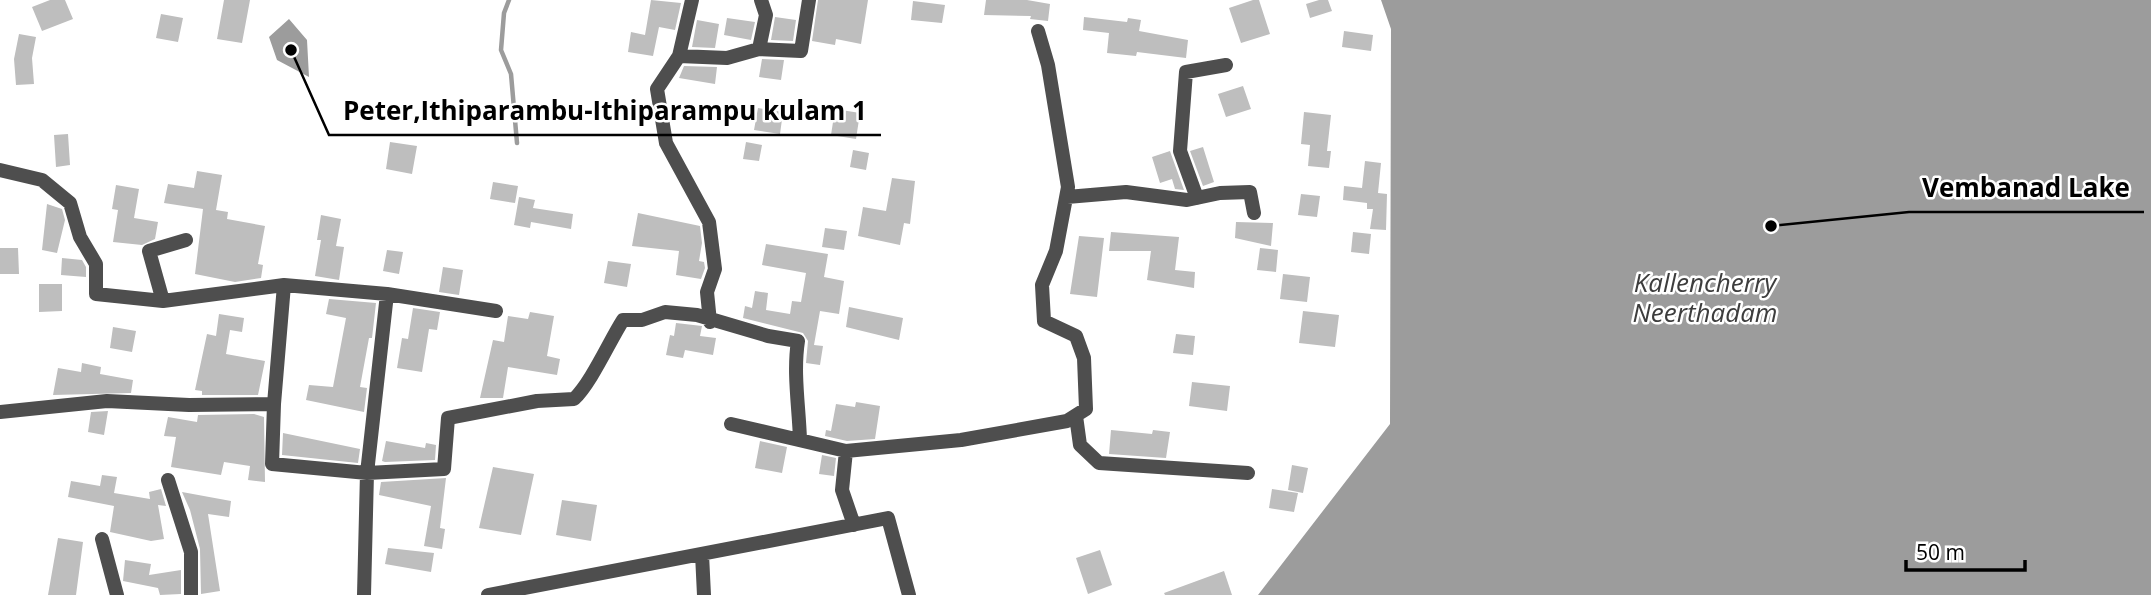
<svg xmlns="http://www.w3.org/2000/svg" width="2151" height="595" font-family="'Open Sans',sans-serif">
  <rect width="100%" height="100%" fill="#fff"/>
  <path fill="#9c9c9c" d="M1381 0H2151V595H1258L1390 424 1391 29Z
    M289 19 307 40 309 77 277 60 269 37Z"/>
  <g fill="none" stroke-linecap="round" stroke-linejoin="round">
    <path stroke="#9c9c9c" stroke-width="4.5" d="M509 0 504 13 501 50 511 74 517 143"/>
  </g>
  <path fill="#bebebe" d="M50 0H65L73 19 42 31 32 7Z
    M224 0H250L242 43 217 39Z
    M651 0 681 3 675 30 659 27 653 56 628 52 631 32 645 35Z
    M818 0H868L861 44 836 39 835 45 812 41Z
    M986 0H1027L1050 4 1048 21 1030 19 1031 16 984 15Z
    M1253 0H1259L1270 34 1241 43 1229 8Z
    M1319 0H1328L1332 11 1310 18 1306 4Z
    M913 1 945 5 942 23 911 20Z
    M161 14 183 18 178 42 156 38Z
    M775 17 796 20 793 41 771 40Z
    M1084 17 1127 22 1128 18 1141 20 1139 31 1188 40 1186 58 1137 52 1136 56 1107 53 1109 33 1083 30Z
    M727 18 755 22 751 40 724 35Z
    M697 20 719 24 715 48 692 47Z
    M1344 31 1373 35 1371 51 1342 47Z
    M19 34 36 37 32 58 34 84 16 85 14 59Z
    M762 59 784 60 781 80 759 77Z
    M684 66 717 67 715 84 679 78Z
    M1243 86 1251 109 1226 117 1218 94Z
    M758 108 783 112 780 134 754 130Z
    M835 109 860 113 856 139 831 135Z
    M1304 112 1331 115 1327 151H1331L1329 168 1308 166 1310 145 1301 144Z
    M68 134 70 165 56 167 54 135Z
    M390 142 417 146 412 174 386 169Z
    M746 142 762 145 759 161 743 159Z
    M1203 147 1214 182 1203 186 1190 151Z
    M853 150 869 153 866 170 850 167Z
    M1170 151 1171 154 1184 190 1175 189 1172 179 1160 183 1152 157Z
    M1365 161 1381 163 1378 193 1387 194 1386 230 1370 229 1373 209H1367V203L1343 200 1344 186 1362 188Z
    M197 171 222 175 216 210 228 212 227 219 265 226 258 264 263 265 261 278 235 282 195 274 203 209 164 203 168 184 194 188Z
    M892 178 915 181 910 224 904 223 900 245 858 236 863 207 886 211Z
    M493 182 518 186 515 203 490 199Z
    M116 185 139 189 134 218 158 222 155 239 142 245 113 242 118 210 112 209Z
    M1301 194 1320 196 1317 217 1298 215Z
    M519 197 535 200 533 208 573 214 571 229 531 222 530 228 514 225Z
    M47 204 62 209 65 220 57 253 42 250Z
    M638 213 700 226 702 243 699 261 704 262 705 268 701 279 676 275 679 251 632 246Z
    M321 215 341 219 336 246 344 247 339 280 315 276 321 240H317Z
    M1236 222 1273 223 1271 246 1235 238Z
    M825 228 847 231 844 250 822 247Z
    M1111 232 1179 237 1175 270 1195 272 1194 288 1147 280 1151 251H1109Z
    M1353 232 1371 234 1369 254 1351 252Z
    M1079 236 1104 238 1097 297 1070 294Z
    M766 244 828 254 824 277 844 281 839 314 820 311 814 345 823 346 820 365 806 363 808 341 803 333 743 318 745 306 752 308 755 291 768 293 766 310 790 314 792 301 801 302 806 273 762 265Z
    M0 248H18L19 274H0Z
    M1260 248 1278 250 1276 272 1257 270Z
    M387 250 403 252 399 274 383 271Z
    M62 258 82 260 86 267V277L61 275Z
    M608 261 631 264 627 287 604 283Z
    M443 267 463 270 459 295 439 292Z
    M1283 274 1310 277 1307 302 1280 299Z
    M39 284H62V311L39 312Z
    M329 299 376 303 372 338H369L360 387 367 388 364 412 306 400 309 385 333 387 346 318 326 314Z
    M849 307 903 318 899 340 846 327Z
    M413 308 440 312 437 330 429 329 422 372 397 368 402 338 408 339Z
    M1303 311 1339 315 1335 347 1299 343Z
    M530 312 554 316 547 356 560 359 557 375 508 367 503 398H480L493 340 504 342 508 316 528 319Z
    M219 314 244 318 242 332 230 330 226 354 265 361 258 395H202V391L195 390 207 334 216 336Z
    M676 323 702 326 700 336 716 338 713 355 685 350 683 358 666 355 670 335 674 336Z
    M113 327 136 331 132 352 110 348Z
    M1176 334 1195 336 1193 355 1173 353Z
    M82 363 101 367 100 374 133 380 131 393 53 395 58 368 81 372Z
    M1192 382 1230 386 1227 411 1189 406Z
    M856 402 880 406 875 439 847 441 825 436 826 430 831 431 836 404 855 407Z
    M108 411 104 435 88 432 91 412Z
    M254 414 264 417 265 482 248 480 250 466 224 462 221 475 171 467 176 437 164 436 168 417 197 422 198 415Z
    M1111 430 1152 434 1153 430 1170 432 1166 458 1109 454Z
    M283 433 360 449 358 463 282 455Z
    M386 441 425 448 426 443 436 445 435 460 385 462 382 461Z
    M760 441 787 447 782 473 755 468Z
    M822 455 836 458 834 476 819 474Z
    M1292 465 1308 468 1303 493 1288 490Z
    M493 467 534 474 521 535 479 528Z
    M102 475 117 477 114 493 150 499 149 492 161 489 166 506 158 505 164 539 151 541 110 532 114 506 68 497 71 481 100 486Z
    M446 478 440 528 445 529 442 549 424 546 431 506 379 495 381 482Z
    M1272 489 1298 493 1294 512 1269 508Z
    M182 492 231 501 229 517 208 514 220 591 201 594 200 549 190 510Z
    M562 500 597 505 591 541 556 535Z
    M58 538 83 542 76 595H48Z
    M388 548 434 553 431 572 385 564Z
    M1100 550 1112 585 1088 594 1076 558Z
    M125 560 151 564 149 575 181 570V594L160 595 158 588 123 581Z
    M1224 571 1232 595H1165L1164 593Z"/>
  <g fill="none" stroke-linecap="round" stroke-linejoin="round">
    <path stroke="#4e4e4e" stroke-width="14" d="M759 49 801 51 809 0
      M679 56 692 0
      M0 170 42 180 70 203 80 237 96 264V294L163 301 284 285 387 294 496 311
      M1067 197 1126 192 1187 200 1220 193 1250 192 1254 213
      M1197 198 1180 151 1186 72 1226 65
      M163 301 149 251 186 240
      M710 322 707 292 715 269 709 222 666 143 657 89 679 56 727 58 759 49 766 15 761 0
      M274 404 284 285
      M0 412 107 401 189 405 274 404 272 464 367 473 444 469 448 418 537 401 574 399C591 383 609 342 623 320H642L665 312 697 315 768 336 798 341C793 373 799 407 800 440
      M1076 416 1080 445 1099 463 1248 473
      M731 424 846 451
      M168 480 191 552V595
      M854 525 842 490 846 451 961 440 1067 421 1086 409 1084 358 1076 336 1044 321 1042 285 1056 251 1068 187 1048 65 1038 31
      M102 539 117 595
      M702 554 704 595
      M364 595 367 473 387 294
      M488 595 888 518 909 595"/>
  </g>
  <g text-anchor="middle" stroke-width="5" stroke-linejoin="round" paint-order="stroke">
    <g font-size="26" font-style="italic" fill="#3d3d3d" stroke="#fff">
      <text x="1705" y="292">Kallencherry<tspan x="1705" dy="30">Neerthadam</tspan></text>
    </g>
  </g>
  <path fill="none" stroke="#000" stroke-width="2.5" d="M291 50L329 135H881M1771 226L1909 212H2144"/>
  <g fill="#000" stroke="#fff" stroke-width="2.5">
    <circle cx="291" cy="50" r="7"/>
    <circle cx="1771" cy="226" r="7"/>
  </g>
  <g font-size="26" text-anchor="middle" font-weight="bold" fill="#000" stroke="#fff" stroke-width="5" stroke-linejoin="round" paint-order="stroke">
    <text x="605" y="120">Peter,Ithiparambu-Ithiparampu kulam 1</text>
    <text x="2026" y="197">Vembanad Lake</text>
  </g>
  <path d="M1906 560v10h119v-10" fill="none" stroke="#000000" stroke-width="3.5"/>
  <text x="1916" y="560" font-size="21" fill="#000000" stroke="#ffffff" stroke-width="5" paint-order="stroke">50 m</text>
</svg>
